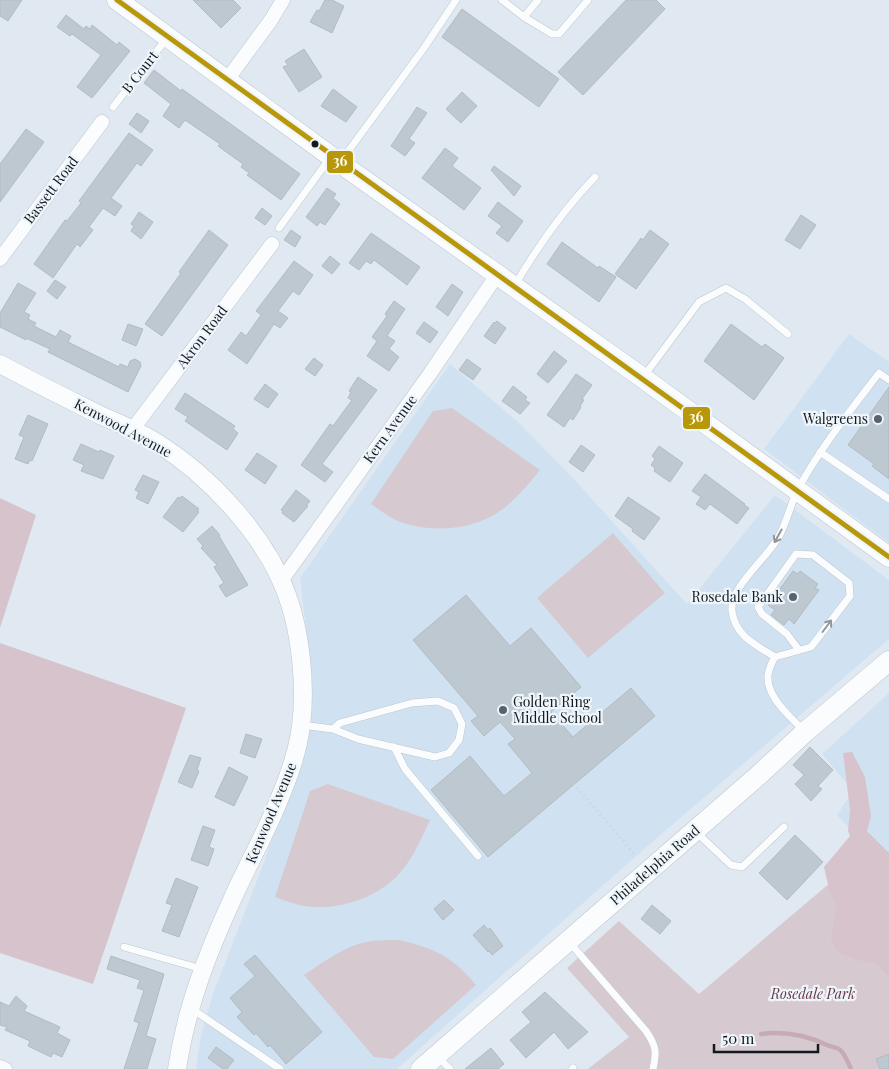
<svg xmlns="http://www.w3.org/2000/svg" width="889" height="1069" font-family="'Playfair Display',serif">
  <rect width="100%" height="100%" fill="#e0e9f2"/>
  <path fill="#d0e2f1" d="M849 334 889 362V543L764 449Z
    M450 364 519 423 572 477 687 604 775 495 889 580V639L636 856 397 1069H196L201 1035 213 994 264 862 308 737 312 678 300 578Z
    M889 693V868L837 815 853 791 822 754Z"/>
  <path fill="#d6cad0" d="M452 408 540 470C529 484 517 498 503 509 476 529 439 533 407 524 394 521 382 512 371 504L433 411Z
    M613 533 665 593 588 658 537 598Z
    M328 784 430 820C422 837 415 854 404 868 384 894 349 908 316 907 302 907 288 902 275 897L310 791Z
    M870 849 889 868V1069H588L629 1037 567 968 619 921 699 994Z
    M400 940C435 949 452 956 476 985L393 1059 374 1057 304 975C325 961 346 945 371 941 381 940 390 940 400 940Z"/>
  <path fill="#d6c3cc" d="M0 498 36 515 0 628Z
    M0 643 186 708 93 984 0 953Z
    M852 752 865 777 871 816 867 831 889 853V977L875 963 861 961 838 953 831 940 836 907 829 889 824 867 850 836 848 831 850 810 843 753Z"/>
  <g fill="none" stroke-linecap="round" stroke-linejoin="round">
    <path stroke="#c5abb4" stroke-width="4.5" d="M761 1034C785 1031 806 1035 827 1045 831 1047 836 1047 839 1049 845 1053 848 1063 851 1069"/>
  </g>
  <path fill="#bec8d1" stroke="#b3bbc2" d="M0 0H22L8 21 0 16Z
    M193 0H233L241 8 221 28Z
    M325 0H332L344 6 332 33 310 22 317 10 319 11Z
    M626 0H656L665 9 583 95 558 72Z
    M462 9 559 79 539 107 442 37Z
    M66 15 84 29 86 26 90 29 92 25 117 45 119 42 130 51 92 98 77 87 101 55 72 34 70 36 57 27Z
    M304 49 322 77 299 92 283 67 288 65 285 61Z
    M154 70 181 91 182 89 300 174 281 200 247 175 249 173 241 167 243 164 218 146 220 144 185 120 179 128 163 116 171 104 144 83Z
    M333 89 357 107 346 122 321 106Z
    M462 92 477 106 461 123 446 109Z
    M417 107 427 113 409 139 415 143 405 156 391 146Z
    M137 113 149 121 141 133 129 124Z
    M26 129 44 142 0 202V164Z
    M129 133 153 150 141 166 137 163 111 198 122 206 115 216 103 208 89 227 93 230 80 247 77 244 53 278 34 264 65 220 67 221 81 203 79 201Z
    M445 148 458 158 452 166 481 188 464 210 422 178Z
    M494 166 521 186 514 196 491 170Z
    M327 188 336 194 333 198 340 204 325 225 320 222 317 226 306 217Z
    M498 202 523 221 508 242 496 233 502 226 488 216Z
    M262 208 272 216 265 225 255 218Z
    M139 212 153 222 141 239 131 231 134 226 131 224Z
    M801 215 816 225 800 249 785 240Z
    M209 230 228 245 162 336 145 324 181 273 179 272Z
    M291 230 301 237 295 247 284 240Z
    M650 230 669 244 636 289 615 274 641 238 643 240Z
    M371 233 420 267 407 285 374 260 371 264 366 261 359 270 349 263Z
    M562 242 598 268 599 266 616 277 599 302 547 264Z
    M330 256 340 264 332 274 322 266Z
    M294 261 313 275 299 295 293 291 278 311 288 318 280 328 274 324 247 364 228 350 241 332 246 336 261 315 256 311Z
    M55 280 66 287 57 299 47 291Z
    M18 283 36 293 24 312 30 315 28 319 36 323 34 326 56 337 60 330 71 336 68 342 119 367 120 364 128 367 130 361 135 359 140 362 141 366 128 392 48 352 50 349 26 338V340L0 327V313Z
    M452 284 463 292 448 316 436 307Z
    M394 301 405 309 387 336 395 341 389 349 399 357 389 371 367 356 377 341 372 337 387 316 385 314Z
    M497 321 506 328 495 344 484 336 494 322 495 323Z
    M424 322 438 332 430 343 416 333Z
    M128 324 143 329 136 346 122 340Z
    M731 324 762 347 765 344 784 358 754 400 704 361Z
    M554 351 567 361 548 383 537 374Z
    M314 358 323 365 315 376 305 369Z
    M467 359 481 369 473 380 459 370Z
    M576 374 592 385 582 399 584 400 580 406 581 407 573 420 570 418 564 427 547 415Z
    M358 377 377 390 322 464 333 472 325 482 301 465 330 424 333 426 352 400 348 398 351 392 349 391Z
    M265 384 278 394 268 408 254 399Z
    M513 386 527 397 525 400 530 403 520 414 502 401Z
    M889 387V479L872 466 874 464 848 445Z
    M185 393 235 426 233 429 238 433 227 450 185 421 188 417 175 409Z
    M28 415 48 424 32 461 30 460 28 464 15 459 24 437 19 435Z
    M81 444 99 452 100 450 114 456 103 479 81 471 84 465 73 460Z
    M581 445 595 455 583 472 569 462Z
    M659 446 683 463 670 482 654 471 655 468 651 465 655 459 652 456Z
    M257 453 277 466 265 484 245 470Z
    M705 474 745 504 744 505 749 508 737 524 710 504 705 510 696 504 701 497 692 491Z
    M143 475 159 482 148 504 136 498 139 492 135 490Z
    M296 490 310 501 306 506H308L294 522 282 513 283 511 281 510Z
    M182 496 199 509 197 510 199 512 183 532 163 517 178 497 180 498Z
    M628 497 660 518 644 540 632 531 633 529 615 516Z
    M212 526 220 535 219 536 248 585 226 597 219 586 224 583 214 567 217 565 201 548 203 546 197 539Z
    M793 571 798 574 800 571 818 584 815 588 819 590 794 624 789 619 784 625 771 615 775 610 768 605Z
    M466 595 510 646 531 628 581 687 551 712 573 737 631 688 655 716 488 857 431 790 470 756 504 796 532 773 508 744 515 739 500 722 484 736 471 721 478 716 413 640Z
    M246 734 262 739 255 758 240 753Z
    M810 747 833 770 818 786 822 789 811 801 795 784 804 775 793 765Z
    M190 755 201 758 197 770 199 771 192 788 178 782Z
    M229 767 248 777 234 806 215 797Z
    M203 826 215 830 209 847 214 849 208 866 191 860Z
    M795 835 823 862 787 900 759 873Z
    M176 878 198 887 179 937 162 931 172 905 166 903Z
    M444 900 454 910 443 920 434 909Z
    M652 905 671 921 660 934 641 919Z
    M484 925 488 930 490 928 503 946 492 955 489 951 488 952 473 935Z
    M255 955 322 1032 286 1064 270 1045 268 1047 256 1033 254 1035 237 1017 242 1012 230 998 255 976 244 964Z
    M111 956 164 974 146 1036 156 1039 147 1069H124L139 1023 134 1021 144 990 137 988 140 980 107 969Z
    M545 992 588 1032 568 1049 554 1032 526 1058 510 1040 531 1022 522 1012Z
    M16 996 27 1006 24 1011 60 1027 57 1033 70 1040 62 1057 53 1053 51 1057 28 1046 30 1041 5 1030 7 1027 0 1025V1002L9 1006Z
    M216 1047 234 1060 227 1069H223L208 1058Z
    M491 1048 504 1064 498 1069H465Z
    M889 1054V1069H880L876 1059Z"/>
  <g fill="none" stroke-linecap="round" stroke-linejoin="round">
    <g stroke="#bec6cd" stroke-width="8">
      <path id="service" d="M502 0 524 17 538 0
        M524 17 552 34H559L588 0
        M113 107 167 38
        M341 161 424 48 456 0
        M279 228 330 158
        M515 285C538 246 564 209 595 177
        M644 376 699 302 726 288 745 299 788 334
        M820 452 889 499
        M799 650 787 634 762 614 758 607 796 554 813 555 849 583 850 596 811 647 775 657C772 662 769 669 768 675 766 697 790 716 803 730
        M775 657C756 645 735 636 732 611 729 588 767 558 778 538 787 523 790 505 798 489 821 447 850 411 879 373L889 380
        M301 725 333 729 358 739 435 757 449 753 459 740 462 724 454 708 438 701 412 703 340 723 333 729
        M394 747 405 769 478 856
        M696 832 731 865 742 867 784 827
        M570 943 646 1031C656 1046 657 1051 653 1069
        M124 947 202 969
        M192 1009 280 1069
        M437 1056 450 1069
        M572 1069 573 1068"/>
    </g>
    <g stroke="#bec6cd" stroke-width="15">
      <path id="minor" d="M227 80 271 20 283 0
        M0 259 102 122
        M132 430 272 244
        M281 581 429 375 497 275
        M0 1067 5 1069"/>
    </g>
    <g stroke="#bec6cd" stroke-width="19">
      <path id="tertiary" d="M0 364C33 382 68 399 102 416 121 424 140 432 157 443 210 476 266 536 287 595 301 633 306 686 301 726 297 757 285 786 273 814 260 844 244 872 231 902 206 957 186 1009 177 1069"/>
    </g>
    <g stroke="#bec6cd" stroke-width="21">
      <path id="secondary" d="M117 0 340 163 643 378 889 557
        M421 1069 760 774 805 732 889 661"/>
    </g>
    <path stroke="#cdd0d3" stroke-width="2.5" stroke-dasharray="1 4" stroke-linecap="butt" d="M574 784 636 856"/>
    <use href="#service" stroke="#fafcfd" stroke-width="7"/>
    <use href="#minor" stroke="#fafcfd" stroke-width="14"/>
    <use href="#tertiary" stroke="#fafcfd" stroke-width="18"/>
    <use href="#secondary" stroke="#fafcfd" stroke-width="20"/>
    <g stroke="#eef6fc" stroke-width="9">
      <path id="bus-1" d="M117 0C373 187 632 370 889 557"/>
    </g>
    <use href="#bus-1" stroke="#b89709" stroke-width="5"/>
  </g>
  <defs><path id="oneway-shaft" d="M-6 0H5M1.5-3L5.5 0L1.5 3" fill="none" stroke-width="1.6" stroke-linecap="round" stroke-linejoin="round" transform="scale(1.25)"/></defs>
  <g stroke="#929699">
    <use href="#oneway-shaft" transform="translate(778 536) rotate(119)"/>
    <use href="#oneway-shaft" transform="translate(827 626) rotate(-53)"/>
  </g>
  <circle fill="#131a1f" stroke="#eef6fc" stroke-width="2" cx="315" cy="144" r="4.5"/>
  <g fill="#5b6269" stroke="#eef6fc" stroke-width="2">
    <circle cx="878" cy="419" r="5"/>
    <circle cx="793" cy="597" r="5"/>
    <circle cx="503" cy="710" r="5"/>
  </g>
  <g text-anchor="middle" stroke-width="4.5" stroke-linejoin="round" paint-order="stroke">
    <g font-size="14" fill="#131a1f" stroke="#eef6fc">
      <text transform="translate(140 72) rotate(-52)" y="5">B Court</text>
      <text transform="translate(51 190) rotate(-53)" y="5">Bassett Road</text>
      <text transform="translate(202 337) rotate(-53)" y="5">Akron Road</text>
      <text transform="translate(123 428) rotate(28)" y="5">Kenwood Avenue</text>
      <text transform="translate(390 429) rotate(-54)" y="5">Kern Avenue</text>
      <text transform="translate(271 813) rotate(-67)" y="5">Kenwood Avenue</text>
      <text transform="translate(655 865) rotate(-41)" y="5">Philadelphia Road</text>
    </g>
    <g font-size="14" fill="#131a1f" stroke="#eef6fc" text-anchor="end">
      <text x="868" y="424">Walgreens</text>
      <text x="783" y="602">Rosedale Bank</text>
      <text x="513" y="707" text-anchor="start">Golden Ring<tspan x="513" dy="16">Middle School</tspan></text>
    </g>
    <g font-size="14" font-style="italic" fill="#6b3543" stroke="#eef6fc">
      <text x="813" y="999">Rosedale Park</text>
    </g>
  </g>
  <g stroke="#eef6fc" stroke-width="2">
    <rect x="326" y="150" width="28" height="24" rx="5" fill="#b89709"/>
    <rect x="682" y="406" width="29" height="24" rx="5" fill="#b89709"/>
  </g>
  <g font-size="14" text-anchor="middle" font-weight="bold" fill="#fff">
    <text x="340" y="166">36</text>
    <text x="696" y="422">36</text>
  </g>
  <path d="M714 1044v8h104v-8" fill="none" stroke="#131a1f" stroke-width="2.5"/>
  <text x="722" y="1044" font-size="15" fill="#131a1f" stroke="#eef6fc" stroke-width="4" paint-order="stroke">50 m</text>
</svg>
